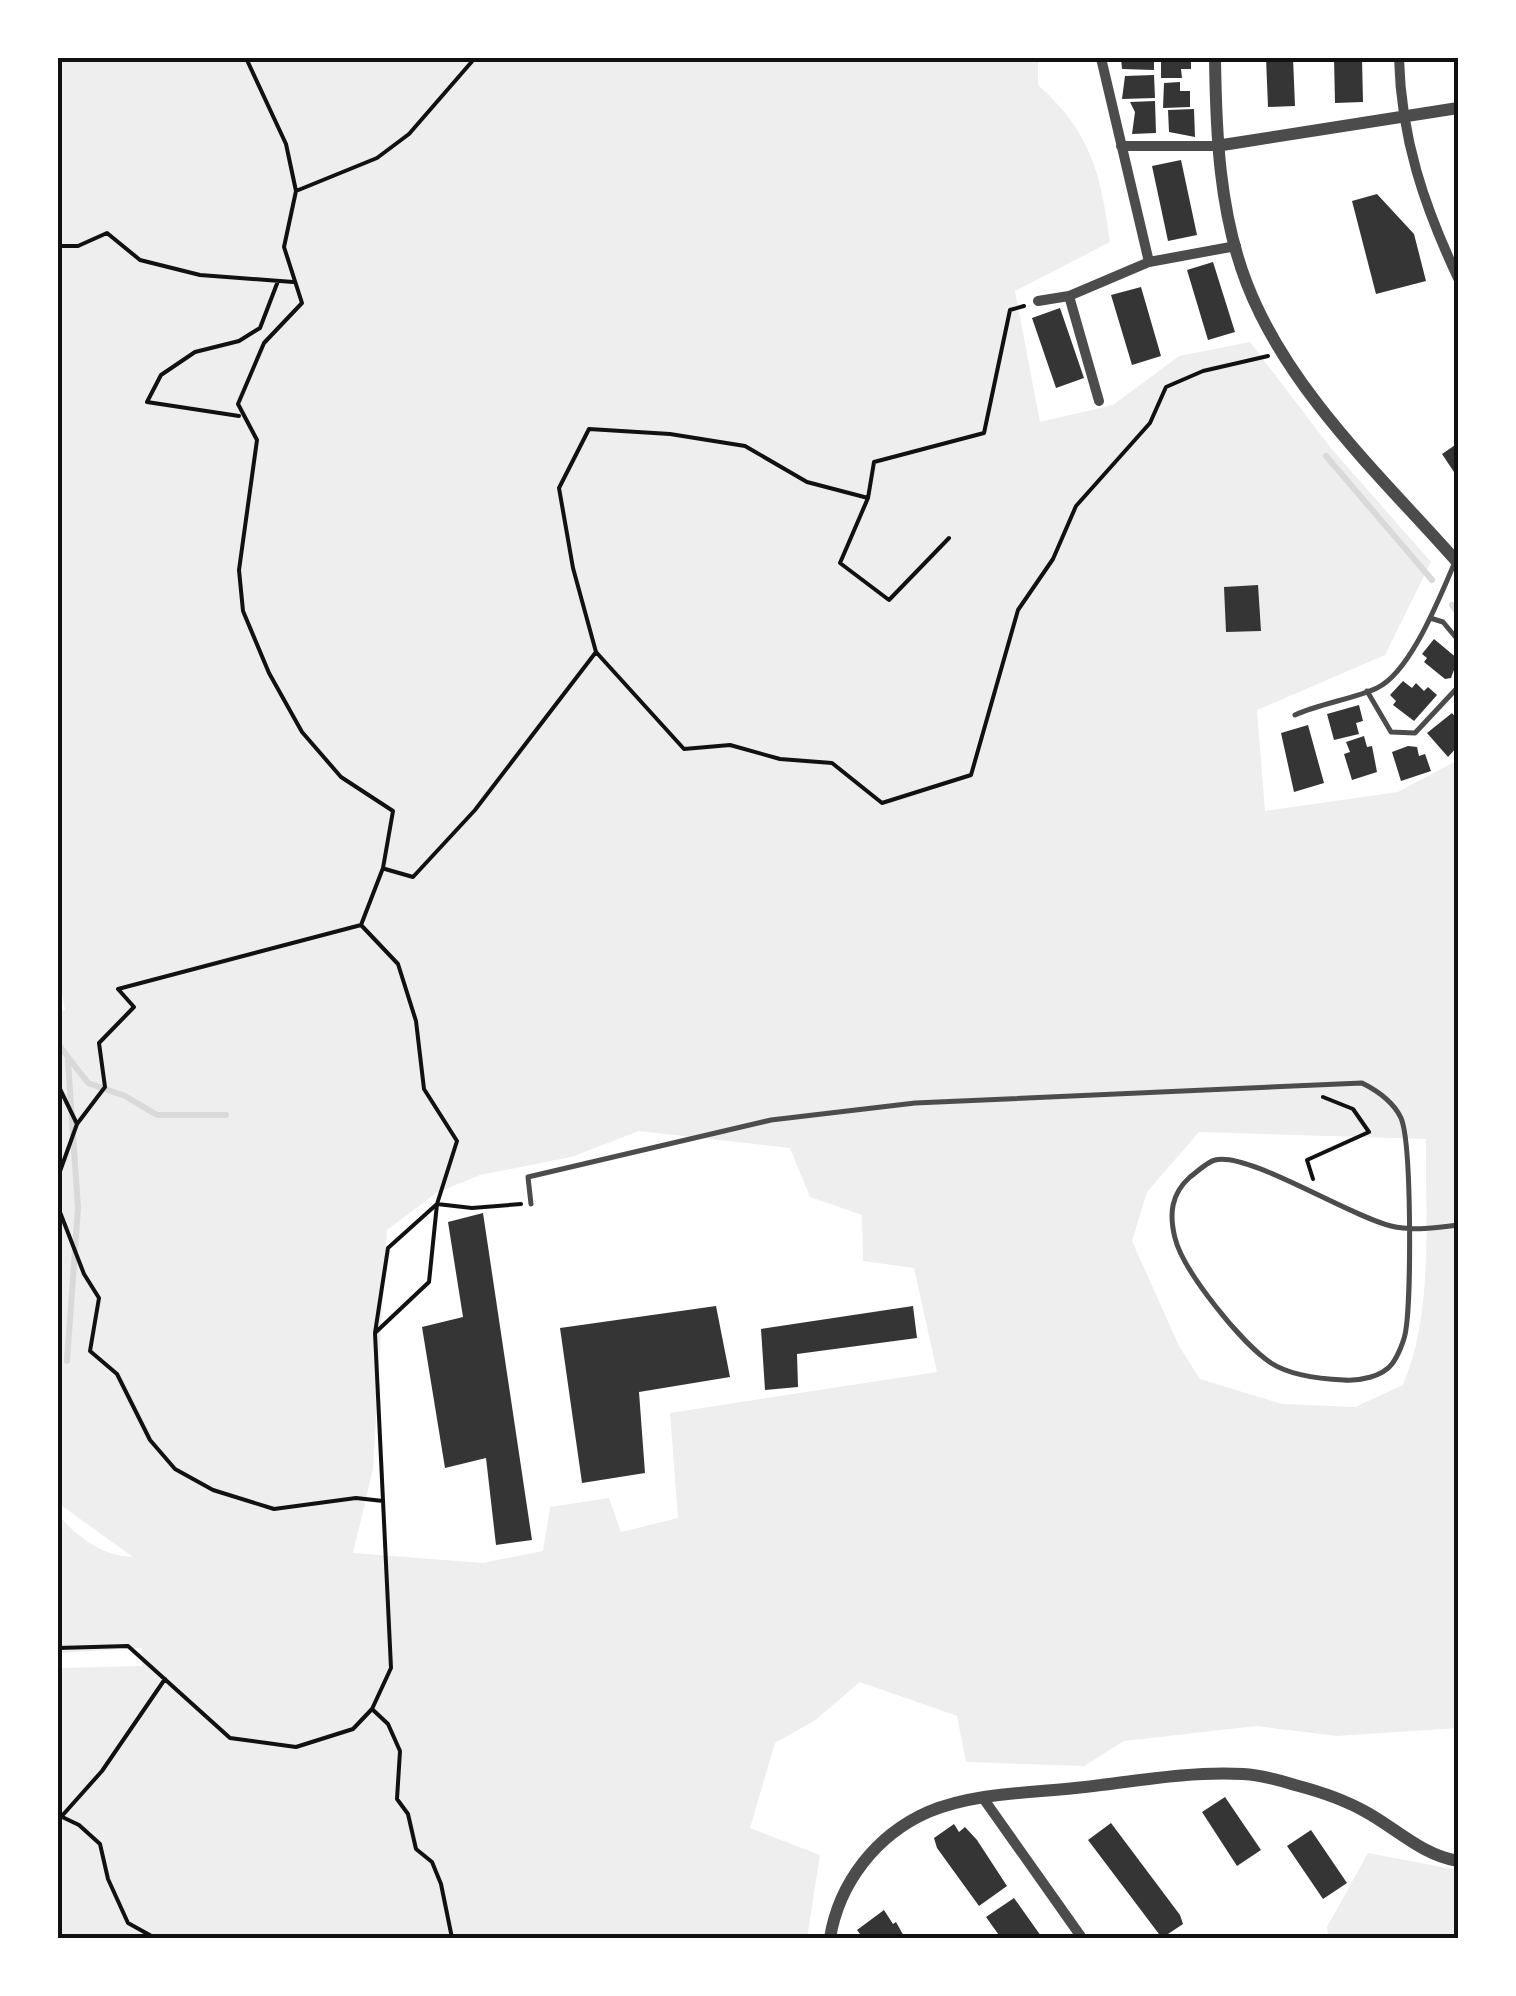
<svg xmlns="http://www.w3.org/2000/svg" width="1516" height="1996" font-family="'Asap Condensed',sans-serif">
  <rect width="100%" height="100%" fill="#fff"/>
  <path fill="#eee" fill-rule="evenodd" d="M58 58H1038V85C1091 132 1101 174 1110 242L1015 291 1040 422 1113 405 1179 356 1250 342 1330 447 1431 562 1385 655 1257 710 1265 811 1398 792 1458 760V1728L1337 1736 1257 1726 1124 1741 1084 1766 966 1762 957 1716 860 1682 814 1721 775 1743 750 1828 820 1855 807 1938H58V1668L142 1666V1648L58 1653V1515C79 1538 102 1556 133 1557L58 1503V1012L65 1010 58 970ZM639 1131 790 1148 810 1197 862 1215 863 1261 914 1268 937 1372 670 1413 678 1518 621 1532 609 1498 550 1507 543 1551 483 1563 353 1553 373 1469 387 1230 436 1193 480 1175 571 1157ZM1199 1132 1426 1139C1425 1218 1434 1312 1403 1385L1355 1407 1282 1404 1200 1379 1179 1346 1132 1241 1147 1192Z
    M1368 1853 1458 1870V1938H1328L1327 1927Z"/>
  <g fill="none" stroke-linecap="round" stroke-linejoin="round">
    <path stroke="#d9d9d9" stroke-width="6" d="M1326 456 1432 580
      M1452 605 1458 613
      M58 1044 88 1083 125 1096 157 1115H226
      M67 1361 78 1208 68 1061"/>
  </g>
  <path fill="#353535" d="M1121 58H1154V70L1122 69Z
    M1161 58H1191V69H1181L1182 78H1161Z
    M1266 58H1293L1295 106 1268 107Z
    M1334 58H1362L1363 102 1335 103Z
    M1154 75 1155 98 1122 99 1125 76Z
    M1180 82V91H1190V107L1163 108 1164 83Z
    M1155 101 1156 133 1132 134 1135 112 1130 102Z
    M1194 109 1195 137 1169 132 1168 110Z
    M1181 160 1197 235 1168 241 1152 166Z
    M1377 194 1414 234 1426 281 1376 294 1352 201Z
    M1213 262 1235 332 1208 340 1187 270Z
    M1141 287 1161 356 1132 365 1111 295Z
    M1060 308 1084 378 1056 388 1032 318Z
    M1458 443V478L1442 454Z
    M1258 585 1261 631 1226 632 1224 587Z
    M1434 639 1458 659 1451 678 1445 679 1424 662 1427 658 1422 654Z
    M1403 681 1412 688 1416 683 1424 691 1428 687 1437 695 1414 721 1393 705 1396 701 1390 695Z
    M1359 705 1363 721 1356 723 1359 734 1334 740 1327 714Z
    M1452 713 1458 720V746L1448 757 1427 733Z
    M1308 725 1324 783 1294 792 1281 733Z
    M1364 736 1367 747 1372 746 1377 772 1352 780 1344 754 1350 752 1346 742Z
    M1408 746 1417 747 1419 756 1425 754 1431 771 1401 781 1392 752Z
    M483 1213 532 1540 496 1545 486 1458 445 1468 422 1327 463 1317 448 1222Z
    M716 1306 730 1377 639 1392 645 1473 582 1483 560 1328Z
    M913 1306 917 1338 797 1354 798 1387 765 1390 761 1329Z
    M1225 1797 1261 1850 1237 1866 1202 1812Z
    M1111 1823 1180 1915 1183 1924 1162 1938 1088 1840Z
    M954 1824 959 1832 965 1827 977 1840 1007 1886 979 1906 937 1848 934 1838Z
    M1311 1830 1347 1883 1323 1899 1287 1846Z
    M1014 1898 1041 1936 1046 1938H1001L986 1917Z
    M884 1910 893 1924 896 1922 905 1938H863L857 1930Z"/>
  <g fill="none" stroke-linecap="round" stroke-linejoin="round">
    <path stroke="#111" stroke-width="4" d="M296 191 377 158 409 134 475 58
      M58 246H78L107 233 140 260 200 275 293 282
      M1024 306 1010 310 984 433 874 462 868 498 807 482 745 446 670 434 589 429 559 488 573 568 596 652 684 749 730 745 780 759 832 763 882 803 971 775 1018 610 1053 559 1076 506 1150 423 1166 387 1203 371 1268 356
      M239 416 147 402 161 375 195 352 239 341 260 328 278 281
      M868 498 840 563 889 600 949 538
      M385 869 413 877 475 810 596 652
      M58 1085 77 1124 105 1087 99 1043 134 1007 118 989 361 925
      M1313 1179 1307 1160 1369 1132 1353 1109 1323 1097
      M58 1191 59 1174 77 1124
      M58 1207 84 1274 99 1298 90 1351 117 1374 150 1440 175 1469 213 1490 274 1509 356 1498 383 1501
      M376 1332 429 1282 437 1204 472 1208 521 1204
      M58 1648 128 1646 230 1738 296 1747 353 1729 372 1709 391 1668 375 1333 388 1248 437 1204 457 1141 424 1089 416 1021 398 964 361 925 383 868 393 811 341 777 302 732 269 673 243 611 239 570 257 440 238 404 264 343 302 303 284 247 296 191 286 144 246 58
      M372 1709 388 1724 400 1751 397 1799 408 1814 416 1849 432 1862 441 1884 452 1938
      M58 1815 79 1825 100 1844 108 1879 128 1923 155 1938
      M61 1817 102 1771 165 1679"/>
    <path stroke="#4c4c4c" stroke-width="5" d="M1430 618 1443 622 1458 640
      M1367 691 1391 732 1415 733 1458 687
      M1295 715C1321 703 1354 699 1377 688 1411 672 1440 596 1455 562
      M531 1204 528 1177 771 1120 915 1103 1362 1083C1378 1091 1393 1101 1401 1118 1412 1144 1411 1296 1406 1329 1405 1339 1398 1356 1392 1364 1382 1377 1359 1381 1344 1380 1321 1379 1291 1376 1271 1363 1242 1344 1183 1271 1175 1238 1169 1214 1171 1194 1190 1177 1197 1172 1207 1162 1215 1160 1247 1151 1349 1216 1391 1226 1412 1231 1437 1228 1458 1225"/>
    <path stroke="#4c4c4c" stroke-width="10" d="M1101 58 1149 262
      M1399 58C1401 138 1424 206 1458 278
      M1121 146H1216
      M1069 296 1099 401
      M1038 301 1069 296 1149 262 1236 246
      M983 1798 1082 1938"/>
    <path stroke="#4c4c4c" stroke-width="12" d="M1215 58C1216 133 1219 212 1247 284 1289 392 1383 478 1458 563
      M1216 146 1458 108
      M830 1938C839 1883 876 1835 928 1812 975 1792 1034 1793 1085 1787 1136 1781 1191 1771 1243 1774 1260 1775 1279 1780 1295 1785 1318 1791 1345 1800 1366 1812 1397 1829 1422 1855 1458 1861"/>
  </g>
  <rect width="1516" height="1996" fill="none" stroke="#ffffff" stroke-width="120"/>
  <rect x="60" y="60" width="1396" height="1876" fill="none" stroke="#111" stroke-width="4"/>
</svg>
